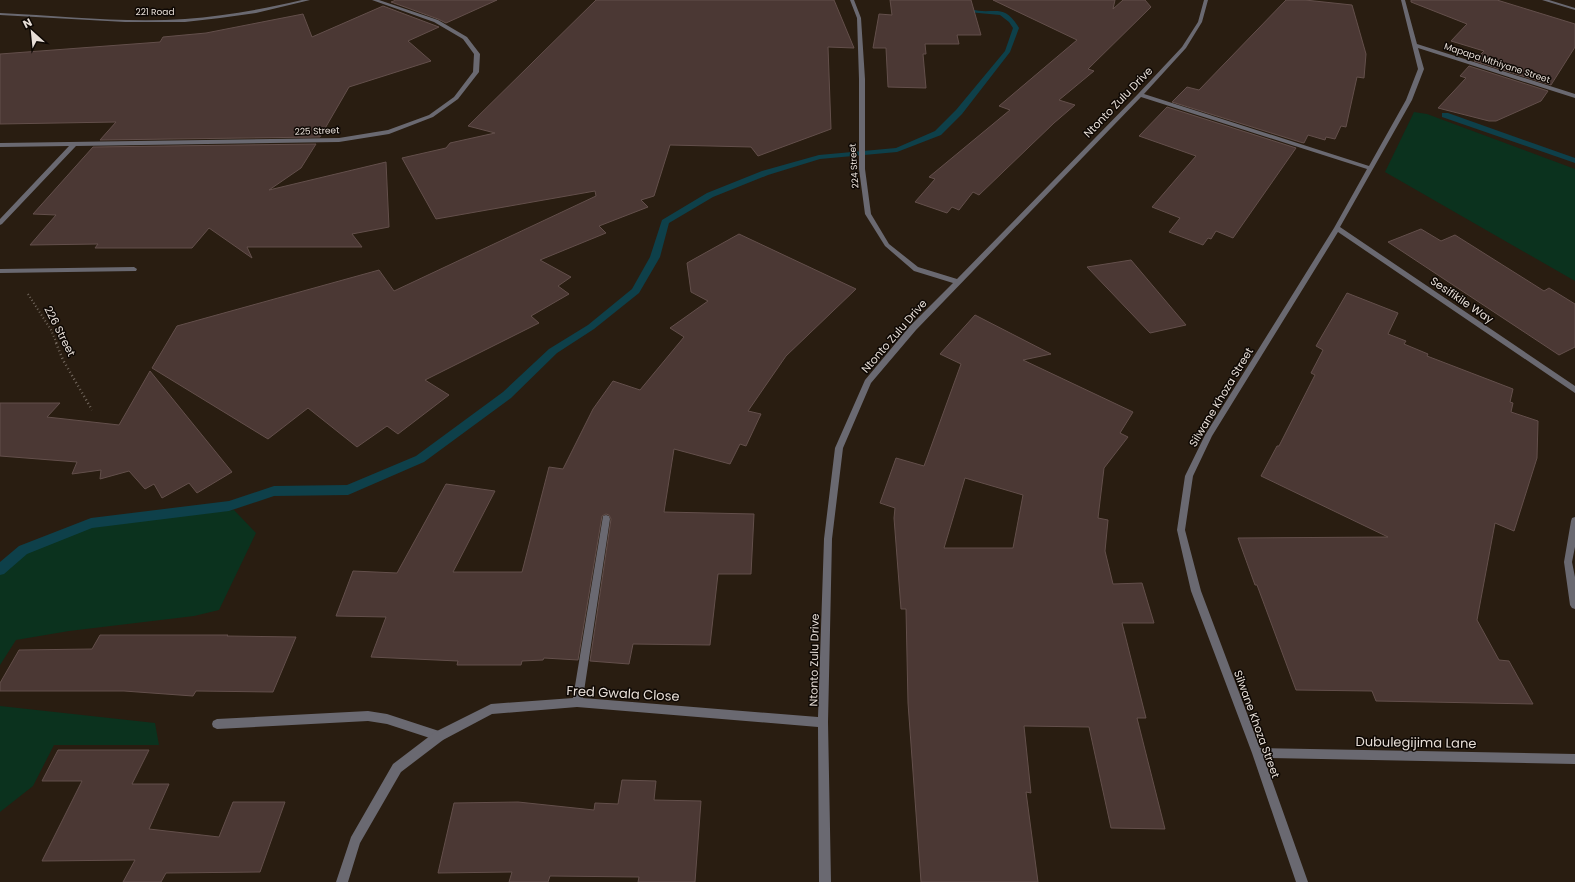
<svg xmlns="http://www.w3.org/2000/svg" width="1575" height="882" font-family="Poppins,sans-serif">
  <rect width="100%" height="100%" fill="#291d11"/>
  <path fill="#0b321e" d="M1414 112 1427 114 1575 169V281L1385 172Z
    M234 510 256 533 219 610 194 616 69 631 16 640 0 665V572L19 554 79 528Z
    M0 706 155 723 159 745H54L33 786 0 812Z"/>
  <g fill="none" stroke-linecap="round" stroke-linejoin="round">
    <path fill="#0e404a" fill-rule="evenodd" d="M944 0C954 0 960 6 970 9 994 16 1003 1 1019 28L1010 52 962 114 941 135 897 152 820 159 768 175 713 197 669 223 660 257 639 293 594 329 557 353 511 398 424 462 348 495 274 496 229 511 92 528 27 554 4 574 0 575V562L19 546 91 518 229 501 274 486 347 485 416 456 503 392 549 349 588 325 632 289 650 257 662 220 707 193 762 171 819 155 896 148 935 131 956 110 1005 51 1013 28 1009 22 1000 15 968 12Z
      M1442 113H1448L1575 158V163L1442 117Z"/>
  </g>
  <path fill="#4b3834" stroke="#634f4b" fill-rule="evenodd" d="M396 0H497L446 23 438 19 391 2Z
    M596 0H834L854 48 828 47 831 129 758 156 751 147 670 145 654 196 641 200 648 207 599 226 606 233 540 260 571 277 558 286 569 294 531 316 539 323 425 380 449 395 398 434 387 426 357 447 308 408 268 439 152 368 177 326 379 270 394 291 596 196 595 191 436 219 402 158 446 148 450 143 495 133 468 126Z
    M890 0H971L981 35H957L959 44H925L926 54H923L926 88 888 87 886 48H873L879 14 892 15Z
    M993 0H1115L1113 9 1123 0H1145L1151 7 1088 69 1094 71 1059 100 1075 105 1054 123 979 195 973 192 959 210 952 207 947 213 915 202 935 179 929 177 1010 110 999 106 1077 40Z
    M1286 0H1305L1352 5 1366 54 1364 78 1357 77 1346 127 1341 126 1335 139 1326 137 1325 140 1308 135 1304 143 1300 142 1172 102 1187 87 1199 90Z
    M1411 0H1497L1575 24V47L1551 85 1474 61 1484 51 1451 41 1467 24 1411 2Z
    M383 6 439 27 408 41 431 61 349 87 320 137 100 140 116 122 0 124V54L160 42 163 37 206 33 303 14 312 37Z
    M1469 66 1548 91 1541 101 1496 121H1489L1438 108 1466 78 1460 76Z
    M1167 107 1296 148 1233 238 1216 231 1211 239 1208 238 1203 245 1169 232 1180 218 1152 207 1196 156 1139 136Z
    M316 144 301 168 269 190 386 162 389 227 352 234 362 247H247L252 258 209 228 192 248H95L98 244 30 245 56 215 33 214 93 147Z
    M1421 229 1441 241 1455 235 1544 291 1549 288 1575 304V347L1559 355 1388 242Z
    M739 234 856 289 786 356 748 411 761 414 746 446 740 444 730 464 674 449 664 512 754 514 751 574H718L710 645 633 644 629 664 590 661 611 519 609 515 606 514 602 516 578 660 544 658 543 660 522 661 521 665H457L458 661 371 657 386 617 336 616 353 571 397 573 446 484 495 491 453 572H522L549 467 563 469 593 409 613 381 640 390 684 337 670 328 708 301 691 292 687 263Z
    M1131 260 1186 325 1150 333 1087 267Z
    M1347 293 1398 313 1388 334 1406 341 1404 344 1428 354 1427 356 1513 389 1510 402 1513 403 1511 412 1538 421 1537 458 1514 531 1495 523 1477 620 1499 660 1509 661 1533 704 1376 701 1372 691 1296 690 1257 585H1255L1238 538 1388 537 1261 476 1277 446H1279L1315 375 1311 373 1323 350 1316 346Z
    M975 315 1051 354 1023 360 1133 412 1120 433 1128 437 1104 468 1098 518 1108 520 1105 551 1113 584 1142 583 1154 623H1122L1146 718H1137L1165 829 1111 828 1089 727 1024 726 1031 793 1026 792 1038 882H921L908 703 906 609H901L894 518 895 508 880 503 896 458 924 466 961 364 940 354ZM965 478 1023 495 1013 548H944Z
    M150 371 232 472 197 493 189 483 162 498 154 484 145 489 129 471 100 479 101 470 72 474 77 462 0 456V403H60L47 417 119 425Z
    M100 635H228L227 636 296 637 273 692 196 691 193 696 124 691H0V683L19 650 92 649Z
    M58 750H149L132 784H169L149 829 219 837 233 802H285L260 872 166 873 161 882H123L135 860 42 861 82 781H42Z
    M622 780 656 781 654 800 701 801 695 882H638L639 877 550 876 548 882H509L512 872 438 873 454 803 518 802 594 810 595 803 618 804Z"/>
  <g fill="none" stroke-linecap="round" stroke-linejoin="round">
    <path stroke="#72675d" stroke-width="2" stroke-dasharray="1 2.5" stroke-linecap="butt" d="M28 294 51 330 57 344"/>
    <path stroke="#72675d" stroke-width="2.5" stroke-dasharray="1 3" stroke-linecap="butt" d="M56 343 63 360 92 410"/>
    <path fill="#6a6971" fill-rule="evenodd" d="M368 711 387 714 439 731 443 732 444 736 443 740 439 741 387 724 368 721 217 729 213 727 212 724 213 721 217 719Z"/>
    <path fill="#6a6971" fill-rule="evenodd" d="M302 0H310L256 13 220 18 185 22H125L0 15V13C61 16 124 23 185 19 225 16 264 9 302 0Z
      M372 0H379L438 20 467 37 480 54 479 72 458 99 433 117 389 134 339 142 76 146 2 224 0 225V219L69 146 0 147V143L339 138 388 130 429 115 454 97 473 72 474 54 463 39 434 22Z
      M850 0H854L861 18 865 79V169L871 214 889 244 918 267 957 279 1138 94 1182 47 1198 22 1204 0H1208L1202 22 1186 48 1144 94 1369 166 1406 100 1418 69 1401 0H1405L1417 44 1575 94V98L1418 48 1424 69 1412 100 1340 227 1575 386V393L1338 232 1212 436 1193 476 1185 530 1201 591 1260 748 1575 754V764L1264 758 1308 882H1296L1252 753 1191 591 1177 530 1185 476 1205 435 1334 228 1367 169 1141 97 916 330 871 383 843 448 832 539 828 722 831 882H819L818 727 577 707 492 714 443 740 401 772 360 843 348 882H336L351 837 393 764 435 732 491 704 573 698 603 516 606 515 609 516 610 519 583 698 818 717 824 539 835 448 865 380 910 326 953 283 914 271 885 246 865 214 859 169V79L857 18Z
      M1542 0H1549L1575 8V10Z
      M134 267 137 269 136 271 0 273V269Z
      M1575 517V547L1572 562 1575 577V609L1572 608 1570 605 1564 562 1571 521 1572 518Z"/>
  </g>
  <g text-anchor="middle" stroke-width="3" stroke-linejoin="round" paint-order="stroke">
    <g font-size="9" fill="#e7ded7" stroke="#0e0804">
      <text x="155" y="15">221 Road</text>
      <text transform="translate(1497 63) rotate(18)" y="3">Mapapa Mthiyane Street</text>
      <text transform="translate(317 131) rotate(-2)" y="3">225 Street</text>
      <text transform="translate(854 166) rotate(-94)" y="3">224 Street</text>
    </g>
    <g font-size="11" fill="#e7ded7" stroke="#0e0804">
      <text transform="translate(1118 102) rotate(-46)" y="4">Ntonto Zulu Drive</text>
      <text transform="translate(1462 300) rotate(34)" y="4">Sesifikile Way</text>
      <text transform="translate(60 331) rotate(63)" y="4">226 Street</text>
      <text transform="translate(894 336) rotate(-49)" y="4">Ntonto Zulu Drive</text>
      <text transform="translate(1221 397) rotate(-59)" y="4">Silwane Khoza Street</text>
      <text transform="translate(814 660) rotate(-89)" y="4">Ntonto Zulu Drive</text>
      <text transform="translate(1257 724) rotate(70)" y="4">Silwane Khoza Street</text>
    </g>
    <g font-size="13" fill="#e7ded7" stroke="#0e0804">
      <text transform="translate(623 693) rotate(3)" y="5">Fred Gwala Close</text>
      <text transform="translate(1416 742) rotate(1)" y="5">Dubulegijima Lane</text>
    </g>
  </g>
  <g transform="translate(32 32) rotate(333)" stroke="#0e0804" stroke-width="3" paint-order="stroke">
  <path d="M0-3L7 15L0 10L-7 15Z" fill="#e7ded7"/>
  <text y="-6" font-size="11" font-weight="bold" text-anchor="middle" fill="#e7ded7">N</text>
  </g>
</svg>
